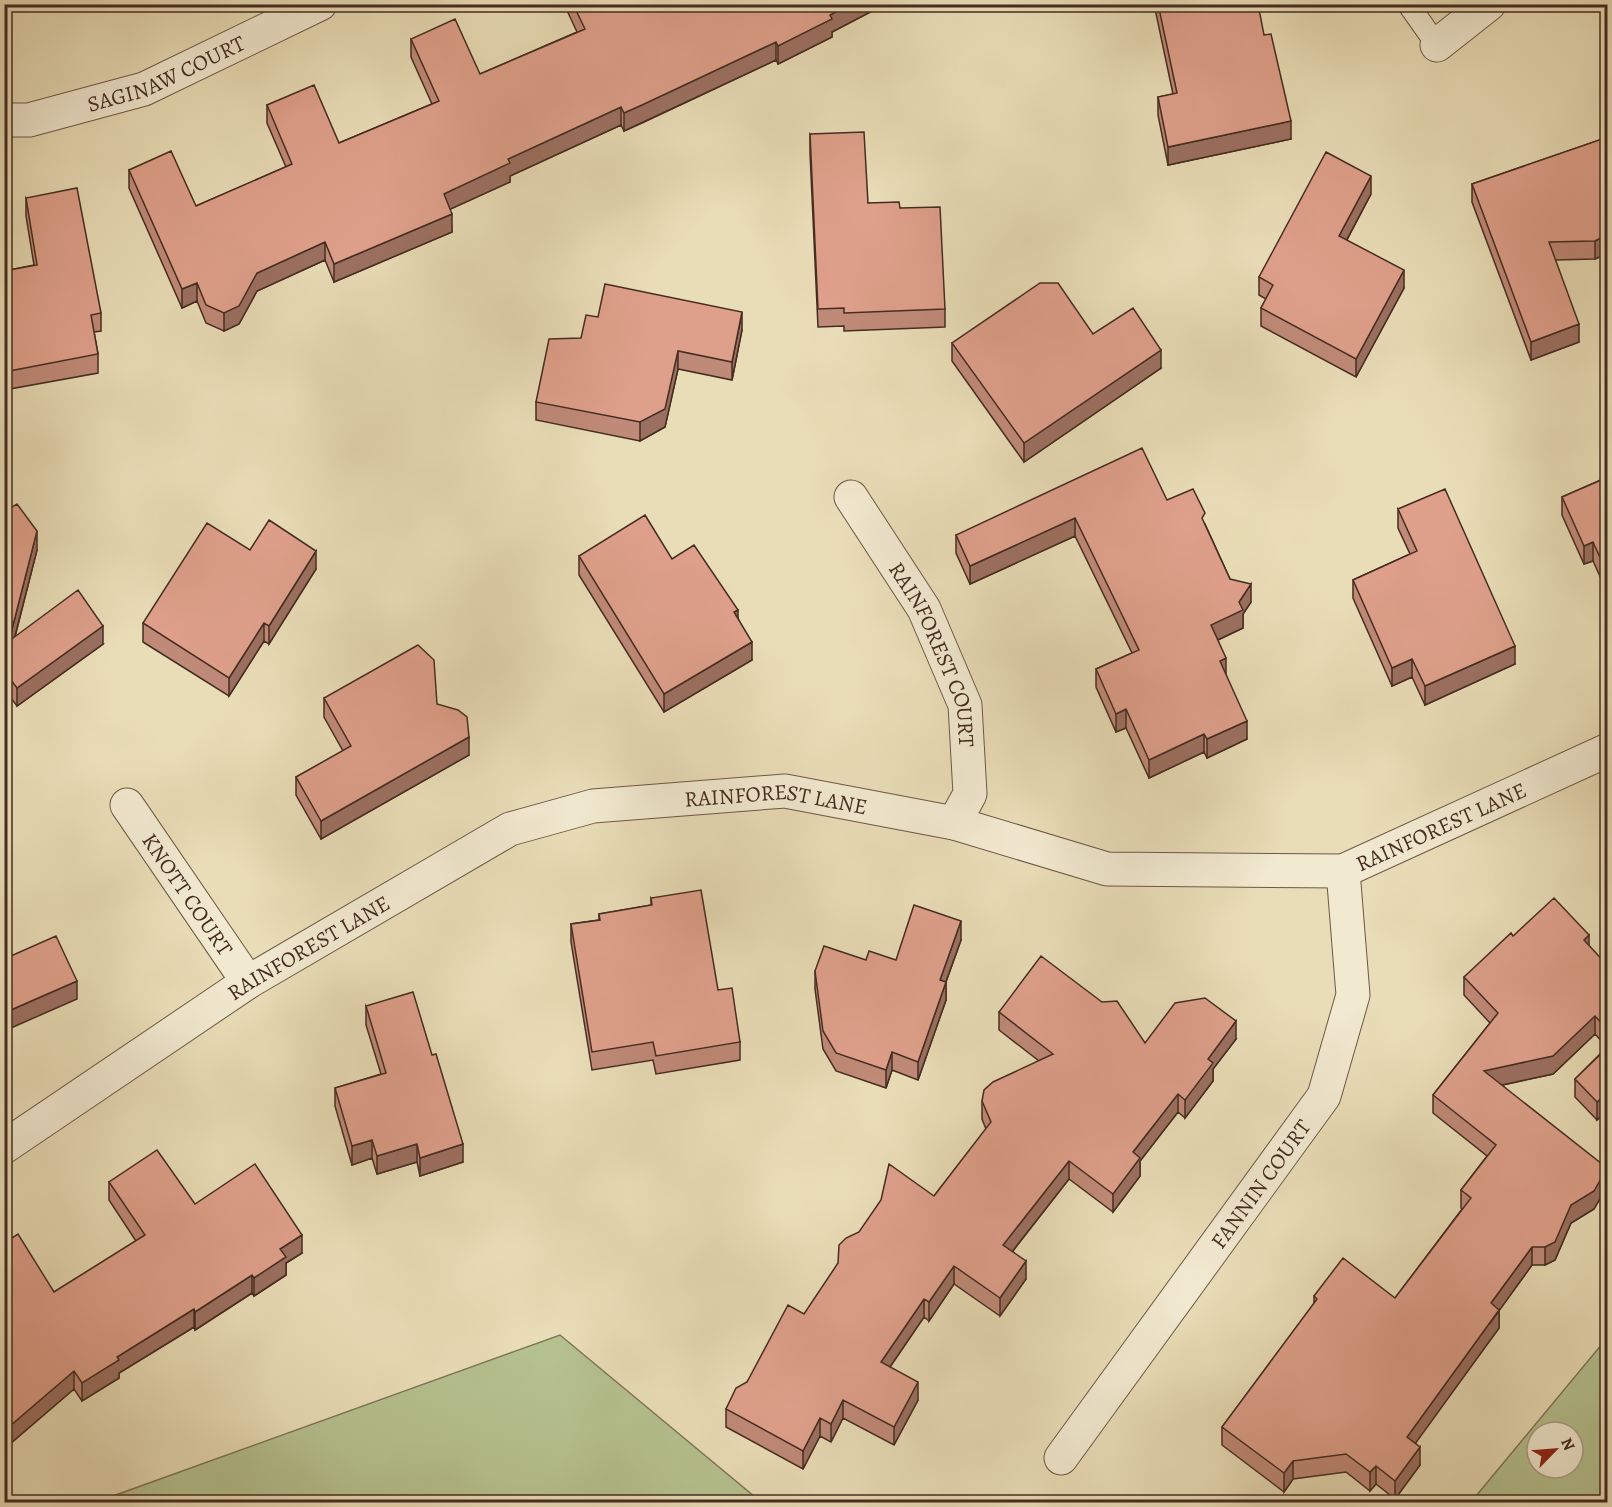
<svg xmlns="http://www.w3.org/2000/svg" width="1612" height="1507" font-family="Alegreya,serif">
  <rect width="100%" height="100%" fill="#e9ddb7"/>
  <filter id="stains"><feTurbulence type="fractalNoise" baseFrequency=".00333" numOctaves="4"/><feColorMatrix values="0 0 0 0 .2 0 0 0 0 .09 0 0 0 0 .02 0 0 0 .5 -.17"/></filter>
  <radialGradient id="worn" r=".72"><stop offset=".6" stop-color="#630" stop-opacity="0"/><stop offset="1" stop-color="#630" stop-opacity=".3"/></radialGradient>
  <path fill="#b5c18f" stroke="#7d7658" stroke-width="1.5" fill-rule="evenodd" d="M560 1335 761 1502H108L113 1496Z
    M1607 1338V1502H1471ZM1537 1432H1573V1468H1537Z"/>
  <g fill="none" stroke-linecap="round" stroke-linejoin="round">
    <g stroke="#6e5846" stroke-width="23">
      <path id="lane" d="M1408 4 1437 45"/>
    </g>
    <g stroke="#6e5846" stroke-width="35">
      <g id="street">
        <path d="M1437 45 1489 4"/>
        <path id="s1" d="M4 120H29L144 89 320 4"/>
        <path id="s2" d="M851 497 924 609 965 705 970 794 954 823"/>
        <path id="s3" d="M127 805 248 982"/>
        <path id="s4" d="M4 1147 248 982 510 829 593 806 785 791 954 823 1107 869 1343 871 1608 750"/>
        <path id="s5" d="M1061 1458 1324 1096 1353 995 1343 871"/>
      </g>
    </g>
    <use href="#lane" stroke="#f1e9d0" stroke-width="21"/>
    <use href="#street" stroke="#f1e9d0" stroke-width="33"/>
  </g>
  <path fill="#c08a78" stroke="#452c21" stroke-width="1.5" d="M564 4H627L628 7 876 4V9L832 32V37L778 64 776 60 642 123 624 131 621 125 510 176V182L450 209 452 232 334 282 325 260 257 291 239 324 224 331 206 323 197 301 182 308 129 188V170L196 206 286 167 267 123V105L339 143 432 104 411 57V39L480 74 577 32Z
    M1154 4H1251L1264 35 1291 139 1168 165 1158 115V97L1173 94Z
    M810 134 868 203 900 208 945 309V327L844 331V326L818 327 810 153Z
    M1608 137V253L1595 259 1555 260 1579 342 1531 360 1472 202V184Z
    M1371 194 1347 240 1404 288 1356 377 1261 326V308L1266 299 1259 295V277Z
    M26 198 101 313V331L94 332 98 354V373L4 390V271L34 265 26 216Z
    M598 317 742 330 732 380 678 369 665 427 640 441 536 420V402L581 338Z
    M1093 334 1161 368 1024 462 952 361V343Z
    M1608 477V594L1593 561 1584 564 1562 515V497Z
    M1167 500 1205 524 1230 579 1251 602 1243 614V628L1218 640 1226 675 1247 739 1207 758 1204 752 1149 778 1126 728 1116 732 1096 687V669L1132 653 1075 536 970 584 956 553V535Z
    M1398 509 1515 664 1425 705 1412 677 1392 686 1353 598V580L1410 554 1398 528Z
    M4 512 37 550 15 637 103 644 17 706 4 689Z
    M250 550 316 569 269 644 264 641 229 696 143 642V623Z
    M579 556 672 559 738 618 752 660 664 712 579 575Z
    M324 698 437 704 469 755 321 839 296 795V777L343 751 324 717Z
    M651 898 718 990 740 1042V1060L656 1074 653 1060 592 1070 571 942V924L599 920V914L651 905Z
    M1513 936 1589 946 1608 966V1110L1597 1120 1575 1097V1079L1607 1047 1595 1034 1553 1074 1502 1085 1607 1186 1594 1209 1571 1223 1555 1260 1545 1265H1532L1499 1310V1328L1415 1443 1420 1465 1395 1499 1376 1484 1370 1491 1346 1472 1293 1479 1284 1492 1222 1445V1427L1314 1304V1296L1395 1298 1462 1209 1461 1208V1190L1487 1156 1433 1113V1095L1490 1023 1464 995V977Z
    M961 940 946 982V1000L918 1080 892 1070 886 1088 836 1071 823 1049 815 989V971L866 960H896Z
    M366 1006 463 1162 420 1176 417 1162 377 1174 372 1158 352 1165 335 1106V1088L381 1074 366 1025Z
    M999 1012 1145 1043 1236 1039 1213 1069V1081L1185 1118 1178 1112 1140 1161V1176L1113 1212 1069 1179 1013 1251 1026 1279 1000 1316 954 1284 929 1321 924 1317 890 1367 918 1400 894 1445 843 1418 831 1442 820 1436 803 1469 726 1427V1409L747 1382 804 1314 934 1196 986 1129 982 1119V1101L1039 1061 999 1030Z
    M109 1182 195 1204 302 1253 286 1263V1275L254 1296 252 1293 195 1330 194 1327 119 1373V1378L82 1401 74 1389 11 1443H4V1243L54 1292 136 1241 109 1200Z"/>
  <path fill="#9c7061" stroke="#452c21" stroke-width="1.5" d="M850 4H876V9L832 32V37L778 64V46L830 15Z
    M776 42V60L624 131V113Z
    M621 107V125L510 176V182L444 212V194L508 159Z
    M1291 121V139L1168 165V147Z
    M1371 176V194L1339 254V236Z
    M452 214V232L334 282V264Z
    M1608 234V253L1595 259V241Z
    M325 242V260L257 291 239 324 224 331V313L257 273Z
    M1404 270V288L1356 377V359Z
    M197 283V301L182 308V289Z
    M742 312V330L732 380V362Z
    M1579 324V342L1531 360V342Z
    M1161 350V368L1024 462V443Z
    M678 351V369L665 427 640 441V422Z
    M1075 518V536L970 584V566Z
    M37 531V550L9 659V641Z
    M1593 542V561L1584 564V546Z
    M316 551V569L269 644V626Z
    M1251 584V602L1243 614V628L1211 643V625L1239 602Z
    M738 610V628L734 612Z
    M264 623V641L229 696V678Z
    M103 626V644L17 706V688Z
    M752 642V660L664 712V694Z
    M1515 646V664L1425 705V686Z
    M1226 658V677L1220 661Z
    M1412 659V677L1392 686V668Z
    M1126 709V728L1116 732V714Z
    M1247 721V739L1207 758V739Z
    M1204 734V752L1149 778V760Z
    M469 737V755L321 839V821Z
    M961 921V940L940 998V980Z
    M1589 935V953L1584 940Z
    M77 981V999L4 1031V1013Z
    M946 982V1000L918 1080V1062Z
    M1595 1016V1034L1553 1074 1484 1089V1071Z
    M1236 1021V1039L1213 1069V1081L1185 1118V1100L1208 1059Z
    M892 1052V1070L886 1088V1070Z
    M1608 1092V1110L1597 1120V1102Z
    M1178 1094V1112L1140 1161V1176L1113 1212V1194L1133 1152Z
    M372 1140V1158L352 1165V1146Z
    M417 1144V1162L377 1174V1156Z
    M463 1144V1162L420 1176V1158Z
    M1069 1161V1179L1003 1263V1245Z
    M1607 1168V1186L1594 1209 1571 1223 1555 1260 1545 1265V1247L1571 1205Z
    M302 1235V1253L286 1263V1275L254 1296V1278L280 1249Z
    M1532 1247V1265L1491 1322V1303Z
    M1026 1261V1279L1000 1316V1298Z
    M954 1266V1284L929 1321V1302Z
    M252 1275V1293L195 1330V1312Z
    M924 1299V1317L881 1380V1362Z
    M194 1309V1327L119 1373V1378L82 1401V1383L117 1357Z
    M1499 1310V1328L1407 1455V1437Z
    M74 1371V1389L11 1443V1425Z
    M918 1382V1400L894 1445V1427Z
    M843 1400V1418L831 1442V1424Z
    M820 1418V1436L803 1469V1451Z
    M1420 1447V1465L1395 1499V1481Z
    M1293 1461V1479L1284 1492V1473Z
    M1376 1466V1484L1370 1491V1472Z"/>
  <path fill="#dfa08b" stroke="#452c21" stroke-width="1.5" d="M573 4H627L628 7 633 4H850L830 15 832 19 778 46 776 42 642 105 624 113 621 107 508 159 510 163 444 194 452 214 334 264 325 242 257 273 239 306 224 313 206 305 197 283 182 289 129 170 171 151 196 206 292 164 267 105 314 85 339 143 439 101 411 39 455 19 480 74 585 29Z
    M1158 4H1251L1252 6 1258 4 1264 35 1271 34 1291 121 1168 147 1158 97 1177 93Z
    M864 132 868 203 899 202 900 208 940 207 945 309 844 313V308L818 309 810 134Z
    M1608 137V234L1595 241 1549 242 1579 324 1531 342 1472 184Z
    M1326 152 1371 176 1339 236 1404 270 1356 359 1261 308 1273 285 1259 277Z
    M77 188 101 313 91 315 98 354 4 372V271L37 265 26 198Z
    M1040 283H1058L1093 334 1133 308 1161 350 1024 443 952 343Z
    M605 284 742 312 732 362 678 351 665 409 640 422 536 402 549 339 581 338 586 315 598 317Z
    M1142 448 1167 500 1193 489 1205 513 1202 518 1230 579 1251 584 1239 602 1243 610 1211 625 1226 658 1220 661 1247 721 1207 739 1204 734 1149 760 1126 709 1116 714 1096 669 1139 650 1075 518 970 566 956 535Z
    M1608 477V575L1593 542 1584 546 1562 497Z
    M1445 489 1515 646 1425 686 1412 659 1392 668 1353 580 1417 551 1398 509Z
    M17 504 37 531 9 641 78 590 103 626 17 688 4 671V512Z
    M645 515 672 559 694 545 738 610 734 612 752 642 664 694 579 556Z
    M269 520 316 551 269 626 264 623 229 678 143 623 207 523 250 550Z
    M418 645 434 660 437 704 458 710 467 717 469 737 321 821 296 777 351 746 324 698Z
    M701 890 718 990 732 988 740 1042 656 1056 653 1042 592 1052 571 924 600 920 599 914 652 905 651 898Z
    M1554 898 1589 935 1584 940 1608 966V1030L1595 1016 1553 1056 1484 1071 1607 1168 1594 1191 1571 1205 1555 1242 1545 1247H1532L1491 1303 1499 1310 1407 1437 1420 1447 1395 1481 1376 1466 1370 1472 1346 1454 1293 1461 1284 1473 1222 1427 1317 1299 1314 1296 1343 1258 1395 1298 1471 1198 1461 1190 1496 1145 1433 1095 1498 1013 1464 977 1511 933 1513 936Z
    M914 905 961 921 940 980 946 982 918 1062 892 1052 886 1070 836 1053 823 1031 815 971 824 946 866 960 869 951 896 960Z
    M56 936 77 981 4 1013V959Z
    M1041 956 1102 1002 1117 1001 1145 1043 1175 1003 1205 998 1236 1021 1208 1059 1213 1063 1185 1100 1178 1094 1133 1152 1140 1158 1113 1194 1069 1161 1003 1245 1026 1261 1000 1298 954 1266 929 1302 924 1299 881 1362 918 1382 894 1427 843 1400 831 1424 820 1418 803 1451 726 1409 736 1388 747 1382 788 1305 804 1314 838 1263 839 1245 846 1238 859 1232 881 1200 889 1164 934 1196 991 1122 982 1101 984 1090 993 1082 1053 1054 999 1012Z
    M413 992 432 1055 436 1054 463 1144 420 1158 417 1144 377 1156 372 1140 352 1146 335 1088 386 1073 366 1006Z
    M1608 1047V1092L1597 1102 1575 1079Z
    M157 1150 195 1204 255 1164 302 1235 280 1249 286 1257 254 1278 252 1275 195 1312 194 1309 117 1357 119 1360 82 1383 74 1371 11 1425H4V1243L18 1234 54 1292 145 1235 109 1182Z"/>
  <g text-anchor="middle" stroke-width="4.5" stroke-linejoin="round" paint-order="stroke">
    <g font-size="22" fill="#452c21" stroke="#f1e9d0">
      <text dy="8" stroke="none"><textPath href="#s1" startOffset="170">SAGINAW COURT</textPath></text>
      <text dy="8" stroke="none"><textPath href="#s2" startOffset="180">RAINFOREST COURT</textPath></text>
      <text dy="8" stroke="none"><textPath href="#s4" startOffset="868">RAINFOREST LANE</textPath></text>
      <text dy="8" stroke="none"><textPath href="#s4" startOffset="1552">RAINFOREST LANE</textPath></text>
      <text dy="8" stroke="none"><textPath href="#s3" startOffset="108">KNOTT COURT</textPath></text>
      <text dy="8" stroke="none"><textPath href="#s4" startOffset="364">RAINFOREST LANE</textPath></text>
      <text dy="8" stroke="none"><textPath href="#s5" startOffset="339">FANNIN COURT</textPath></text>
    </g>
  </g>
  <rect width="1612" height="1507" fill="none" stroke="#e9ddb7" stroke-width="24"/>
  <rect x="6" y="6" width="1600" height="1495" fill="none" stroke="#452c21" stroke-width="3"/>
  <rect x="12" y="12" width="1588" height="1483" fill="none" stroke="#452c21" stroke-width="1.5"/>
  <g transform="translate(1555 1450) rotate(65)"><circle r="28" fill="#f1e9d0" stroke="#ac9d8a" stroke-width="1.5"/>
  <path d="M0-4.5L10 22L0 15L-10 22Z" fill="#8f2418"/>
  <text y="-9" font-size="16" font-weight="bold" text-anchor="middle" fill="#452c21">N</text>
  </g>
  <rect width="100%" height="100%" filter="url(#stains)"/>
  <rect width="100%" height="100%" fill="url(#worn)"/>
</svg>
